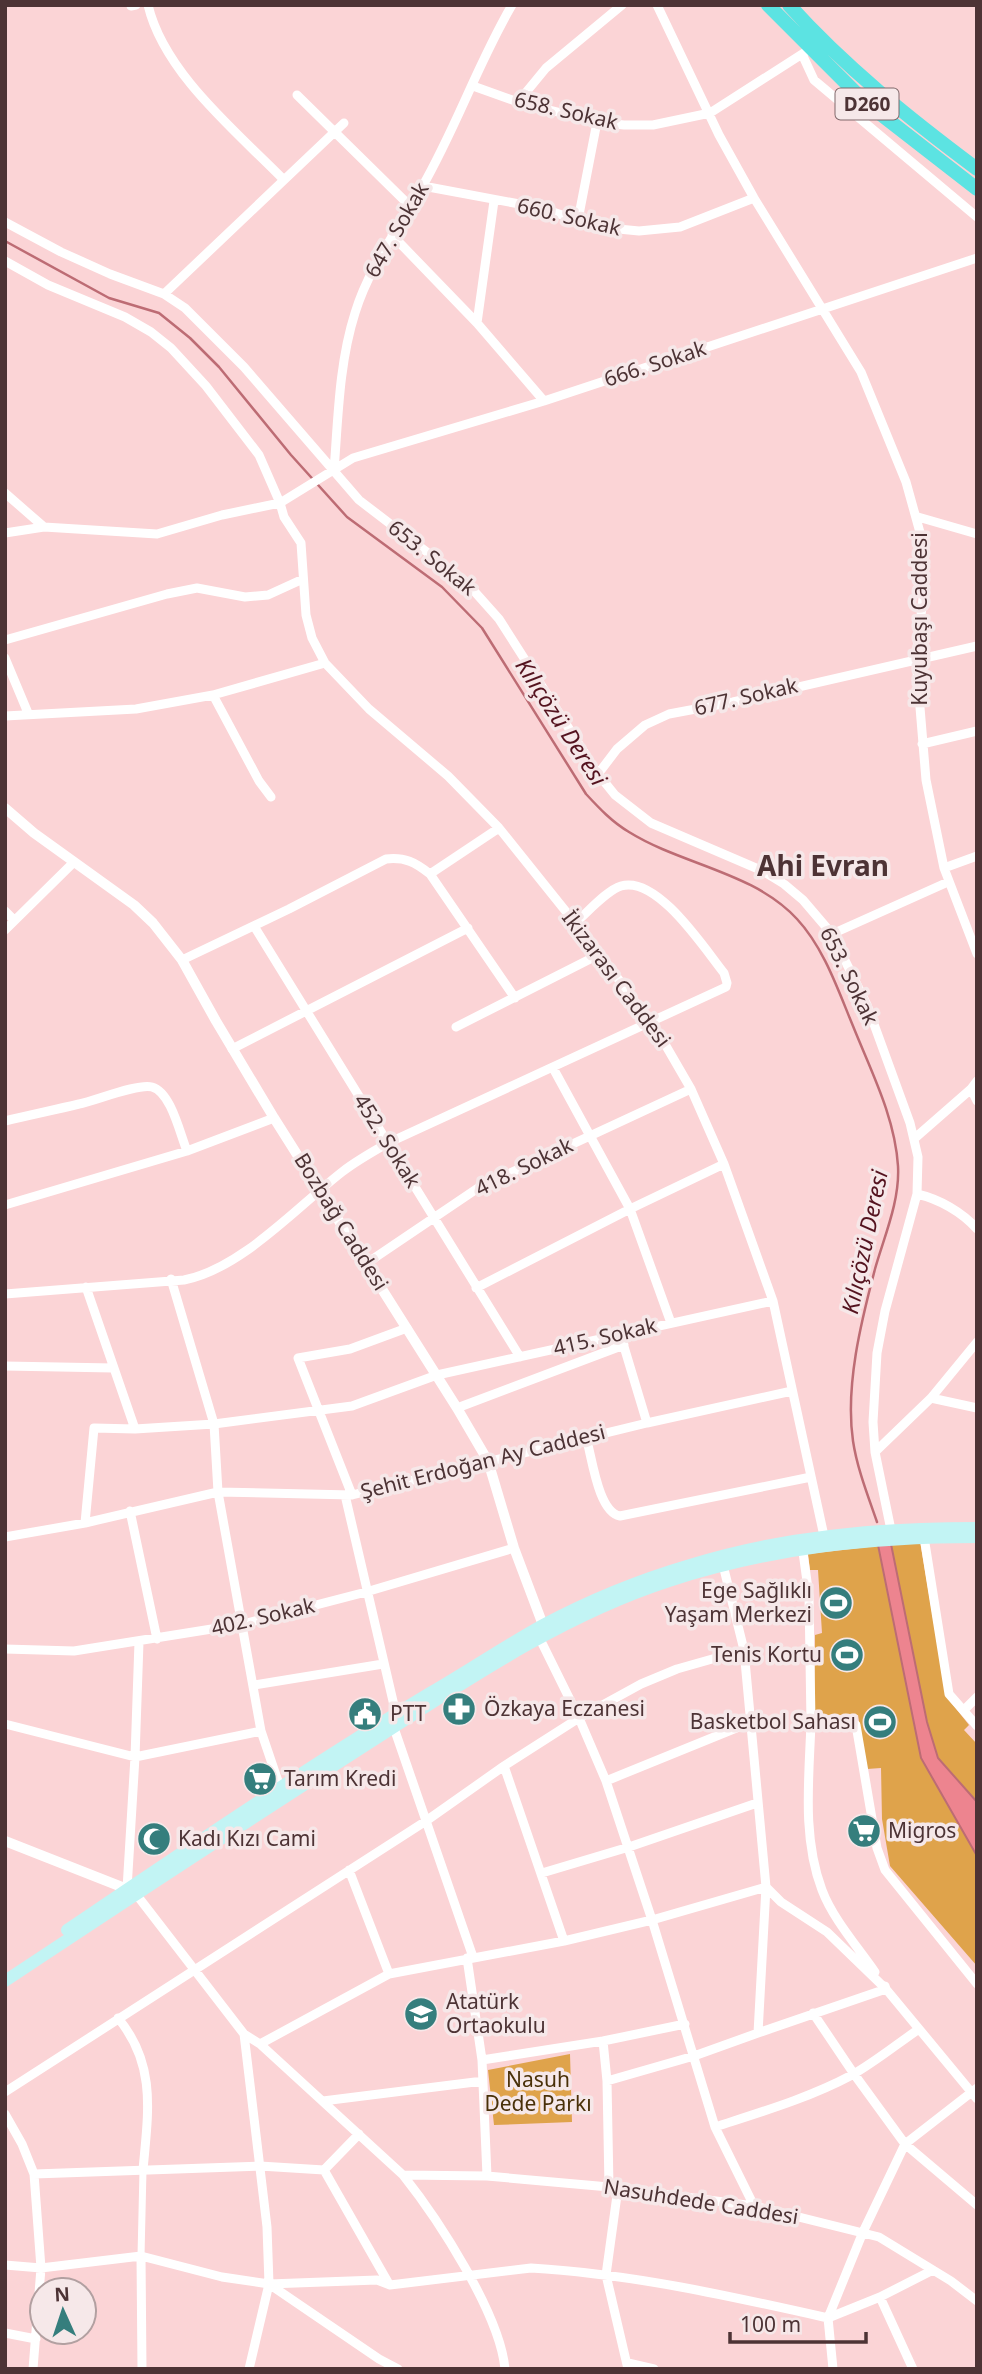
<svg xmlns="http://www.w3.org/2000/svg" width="982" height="2374" font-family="'Noto Sans',sans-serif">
  <rect width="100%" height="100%" fill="#fbd4d6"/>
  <path fill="#dfa34b" d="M920 1541 946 1696 969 1725 964 1730 977 1744V1966L890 1866 882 1819 881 1768 867 1769 858 1715H817L814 1709 815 1635 822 1633 818 1570H810L808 1554Z
    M570 2054 572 2122 494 2125 488 2070Z"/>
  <path fill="#ed848f" stroke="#bd6c74" stroke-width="2" d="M891 1544 927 1722 938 1758 977 1802V1856L921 1758 878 1545Z"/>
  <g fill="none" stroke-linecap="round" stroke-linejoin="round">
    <path stroke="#bd6c74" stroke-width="2.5" d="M5 241 109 298 159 313 190 338 219 367 291 455 347 517 442 587 482 628 586 794C599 808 612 822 629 832 682 865 754 872 797 919 824 948 838 990 853 1026 871 1071 895 1117 898 1166 900 1201 884 1237 875 1269 861 1322 845 1386 853 1441 857 1468 868 1496 877 1522"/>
    <path stroke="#fff" stroke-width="7" d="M141 2256 143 2170"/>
    <path stroke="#fff" stroke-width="9" d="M148 5C164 73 236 131 284 180
      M657 5 719 135 754 198 861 372 906 482 921 536 923 598 916 659 926 780 944 868 977 954
      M131 6 136 5
      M802 54 814 80 977 217
      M473 86 518 102 597 122 624 125H653L710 113 810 49
      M297 95 410 206
      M518 102 546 68 622 5
      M423 186 541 208 598 227 639 231 680 227 754 198
      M578 220 597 122
      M5 222 61 252 110 274 164 294 185 308 244 367 359 500 466 582 499 619 598 774 615 795 651 823 763 871 784 884 803 900 832 934 867 1005 910 1123 918 1157 917 1194 885 1311 877 1353 873 1422 875 1452 891 1530
      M392 235 477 323 544 401
      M5 261 48 285 125 317 151 332 171 348 206 386 259 455 280 503 284 517 301 543 306 615 312 638 325 663 369 709 448 776 499 828 600 954 662 1039 691 1089 724 1164 773 1301 824 1536
      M164 294 344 123
      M477 323 494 201
      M334 471C338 419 339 363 355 313 369 267 399 228 422 187 456 128 478 63 512 5
      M5 493 44 527
      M918 517 977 534
      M5 533 44 527 157 534 222 515 280 503 353 458 544 401 977 258
      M5 640 167 594 197 588 245 597 268 595 303 579
      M5 658 28 713
      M213 695 259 781 271 797
      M5 716 136 709 213 695 325 663
      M922 744 977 731
      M598 774 617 749 645 725 669 714 733 702 977 646
      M944 868 977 856
      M430 874 499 828
      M5 911 14 920
      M254 926 520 1357
      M5 930 74 862
      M832 934 948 882
      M182 960 289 909 386 859C405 857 415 862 430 874L515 998
      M456 1027 600 954
      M232 1049 468 928
      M553 1068 630 1209 671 1323
      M971 1089 977 1101
      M5 1121C30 1115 54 1110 79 1104 95 1101 138 1083 152 1087 171 1092 180 1134 187 1151
      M915 1138 971 1089 977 1081
      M917 1194C939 1199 962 1212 977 1229
      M5 1205 187 1151 274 1118
      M367 1263 478 1188 691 1089
      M171 1279 214 1424 218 1492 261 1731 280 1787
      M86 1287 135 1429
      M476 1288 630 1209 724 1164
      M5 1294 184 1280C241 1269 297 1207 342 1172 356 1161 372 1152 388 1143L726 987 727 983 724 973C704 948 657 875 621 886 607 890 587 913 575 923
      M622 1340 647 1423
      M5 1366 113 1368
      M931 1398 977 1408
      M457 1408 624 1345
      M586 1437C592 1457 598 1512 620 1516L811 1477
      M875 1452 931 1398 977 1342
      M345 1495 396 1714
      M352 1495 298 1358 350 1349 407 1328
      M130 1511 157 1639
      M85 1523 94 1428 135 1429 214 1424 352 1406 437 1375 773 1301
      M5 1537 85 1523 218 1492 352 1495 647 1423 792 1391
      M924 1537 949 1694 977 1726
      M802 1545 809 1596 811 1723 849 1721 856 1725 877 1848 885 1870 977 1984
      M723 1565 744 1650 766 1887 781 1902 827 1932 886 1989 977 2099
      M539 1637 579 1718 606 1781 652 1920 715 2127 754 2206
      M139 1642 135 1757 127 1889 136 1894 244 2034 267 2227 269 2284 249 2369
      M5 1649 74 1651 243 1624 366 1592 514 1548
      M254 1685 383 1664
      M964 1710 977 1697
      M811 1723C809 1779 802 1837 822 1890 833 1919 857 1946 875 1972
      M5 1724 135 1757 261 1731
      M394 1728 473 1957
      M504 1766 564 1941
      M606 1781 751 1722
      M349 1870 389 1974
      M542 1873 629 1847 757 1803
      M467 1958 482 2060 487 2176
      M813 2013 854 2074 905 2144 977 2205
      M118 2018C157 2065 148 2113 143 2170
      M758 2033 886 1989 885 1986
      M244 2034 260 2044 403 2175C438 2219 500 2314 505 2369
      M603 2041 607 2081 609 2187
      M260 2044 389 1974 564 1941 652 1920 766 1887 758 2033 694 2056 607 2081
      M482 2060 603 2041 685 2024
      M5 2092 426 1821 504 1766 579 1718 641 1684 677 1669 744 1650
      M323 2101 483 2081
      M5 2114 22 2144 34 2174 41 2268 33 2369
      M715 2127C761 2112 809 2098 852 2075 875 2062 897 2044 919 2029
      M324 2170 389 2284
      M34 2174 260 2166 324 2170 359 2134
      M403 2175 487 2176 609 2187 754 2206 879 2237 951 2281 977 2301
      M618 2188 606 2275 628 2369
      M141 2256 142 2369
      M5 2265 41 2268 141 2256 222 2277 269 2284 377 2280 390 2285 531 2268C632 2274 730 2296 828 2318L863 2232 905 2144 977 2088
      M269 2284 379 2359 398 2369
      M880 2297 933 2270
      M5 2333 36 2339
      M628 2363 654 2369
      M833 2369 828 2318 880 2297 913 2369"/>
    <path stroke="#fff" stroke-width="10" d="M5 808 34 833 134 905 153 923 182 960 216 1021 274 1118 457 1408 488 1461 514 1548 543 1625
      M5 1841 127 1889"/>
    <path stroke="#c2f4f4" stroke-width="12" d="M67 1930C187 1849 306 1768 430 1693 468 1671 505 1646 543 1625 590 1600 639 1580 690 1565 783 1536 880 1528 977 1528
      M5 1981C124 1902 243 1824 363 1747 460 1685 558 1617 669 1581 770 1548 872 1537 977 1537"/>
    <path stroke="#5ce3e2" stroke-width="14" d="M768 5 865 102 977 189
      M789 5C845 67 910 119 977 169"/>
  </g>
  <defs>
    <g id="stadium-disc" transform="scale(1.75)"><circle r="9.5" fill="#357e7d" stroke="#f6e8e9"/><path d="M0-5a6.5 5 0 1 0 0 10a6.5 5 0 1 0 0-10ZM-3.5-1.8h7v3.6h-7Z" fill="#fff"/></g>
    <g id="pharmacy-disc" transform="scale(1.75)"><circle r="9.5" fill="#357e7d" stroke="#f6e8e9"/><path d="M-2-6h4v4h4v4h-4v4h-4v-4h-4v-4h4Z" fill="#fff"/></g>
    <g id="civic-disc" transform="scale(1.75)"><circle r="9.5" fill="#357e7d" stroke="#f6e8e9"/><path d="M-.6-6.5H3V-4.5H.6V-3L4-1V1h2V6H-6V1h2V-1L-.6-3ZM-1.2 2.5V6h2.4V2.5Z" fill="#fff"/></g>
    <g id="supermarket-disc" transform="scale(1.75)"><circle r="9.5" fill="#357e7d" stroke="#f6e8e9"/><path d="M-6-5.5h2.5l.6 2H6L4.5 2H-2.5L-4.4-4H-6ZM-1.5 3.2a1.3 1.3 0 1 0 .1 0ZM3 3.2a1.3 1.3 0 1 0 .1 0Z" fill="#fff"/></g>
    <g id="mosque-disc" transform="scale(1.75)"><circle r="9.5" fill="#357e7d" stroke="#f6e8e9"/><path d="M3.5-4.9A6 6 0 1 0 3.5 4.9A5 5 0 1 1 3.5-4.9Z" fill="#fff"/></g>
    <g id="school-disc" transform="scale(1.75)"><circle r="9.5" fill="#357e7d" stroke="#f6e8e9"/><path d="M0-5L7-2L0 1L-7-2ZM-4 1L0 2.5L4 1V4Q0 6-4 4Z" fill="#fff"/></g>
  </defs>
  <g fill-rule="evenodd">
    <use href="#stadium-disc" x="836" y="1603"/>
    <use href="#stadium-disc" x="847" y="1655"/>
    <use href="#pharmacy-disc" x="459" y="1709"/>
    <use href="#civic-disc" x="365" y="1714"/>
    <use href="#stadium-disc" x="880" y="1722"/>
    <use href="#supermarket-disc" x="260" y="1779"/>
    <use href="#supermarket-disc" x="864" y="1831"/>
    <use href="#mosque-disc" x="154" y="1839"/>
    <use href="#school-disc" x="421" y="2014"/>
  </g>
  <g text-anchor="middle" stroke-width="7" stroke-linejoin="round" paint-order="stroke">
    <rect fill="#f6e8e9" stroke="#80696b" stroke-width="2" x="835.5" y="88.5" width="63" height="31" rx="5"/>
    <g font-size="19" font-weight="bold" fill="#4d3335">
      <text x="867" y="111">D260</text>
    </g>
    <g font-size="21" fill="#4d3335" stroke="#f6e8e9">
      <text transform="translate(566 111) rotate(13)" y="7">658. Sokak</text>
      <text transform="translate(569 217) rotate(13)" y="7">660. Sokak</text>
      <text transform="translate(397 230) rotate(-60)" y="7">647. Sokak</text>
      <text transform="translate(655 364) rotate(-18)" y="7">666. Sokak</text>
      <text transform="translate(432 558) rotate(39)" y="7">653. Sokak</text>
      <text transform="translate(920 619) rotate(-90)" y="7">Kuyubaşı Caddesi</text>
      <text transform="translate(746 697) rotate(-13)" y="7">677. Sokak</text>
      <text transform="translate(849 976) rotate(64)" y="7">653. Sokak</text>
      <text transform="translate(616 979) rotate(53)" y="7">İkizarası Caddesi</text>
      <text transform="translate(387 1141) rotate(58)" y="7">452. Sokak</text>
      <text transform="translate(524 1167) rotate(-26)" y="7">418. Sokak</text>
      <text transform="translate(341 1222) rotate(58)" y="7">Bozbağ Caddesi</text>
      <text transform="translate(605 1337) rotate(-13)" y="7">415. Sokak</text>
      <text transform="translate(483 1462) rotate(-14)" y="7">Şehit Erdoğan Ay Caddesi</text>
      <text transform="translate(263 1617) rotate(-13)" y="7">402. Sokak</text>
      <text transform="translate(701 2202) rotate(9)" y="7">Nasuhdede Caddesi</text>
    </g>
    <g font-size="21" fill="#4d3335" stroke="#f6e8e9" text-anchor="start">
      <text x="812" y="1598" text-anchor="end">Ege Sağlıklı<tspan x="812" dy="24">Yaşam Merkezi</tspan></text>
      <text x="822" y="1662" text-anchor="end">Tenis Kortu</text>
      <text x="484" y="1716">Özkaya Eczanesi</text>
      <text x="390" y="1721">PTT</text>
      <text x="856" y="1729" text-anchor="end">Basketbol Sahası</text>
      <text x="284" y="1786">Tarım Kredi</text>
      <text x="888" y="1838">Migros</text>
      <text x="178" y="1846">Kadı Kızı Cami</text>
      <text x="446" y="2009">Atatürk<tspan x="446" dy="24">Ortaokulu</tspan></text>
    </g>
    <g font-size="21" fill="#493008" stroke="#f6e8e9">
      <text x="538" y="2087">Nasuh<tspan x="538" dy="24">Dede Parkı</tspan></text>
    </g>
    <g font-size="23" font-style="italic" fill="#54131f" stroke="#f6e8e9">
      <text transform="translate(561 722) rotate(57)" y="8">Kılıçözü Deresi</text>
      <text transform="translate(865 1242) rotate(-78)" y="8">Kılıçözü Deresi</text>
    </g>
    <g font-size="28" font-weight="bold" fill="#4d3335" stroke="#f6e8e9">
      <text x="823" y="876">Ahi Evran</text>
    </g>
  </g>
  <rect width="982" height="2374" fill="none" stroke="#4d3335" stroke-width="14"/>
  <g transform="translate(63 2311) rotate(357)"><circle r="33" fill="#f6e8e9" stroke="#b2a0a1" stroke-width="2"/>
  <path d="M0-5L12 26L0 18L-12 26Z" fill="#357e7d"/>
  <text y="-10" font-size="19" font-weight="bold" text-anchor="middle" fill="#4d3335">N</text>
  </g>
  <path d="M730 2332v10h136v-10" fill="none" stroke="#4d3335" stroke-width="3.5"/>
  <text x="740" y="2332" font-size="21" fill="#4d3335" stroke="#f6e8e9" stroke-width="5" paint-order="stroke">100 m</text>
</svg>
